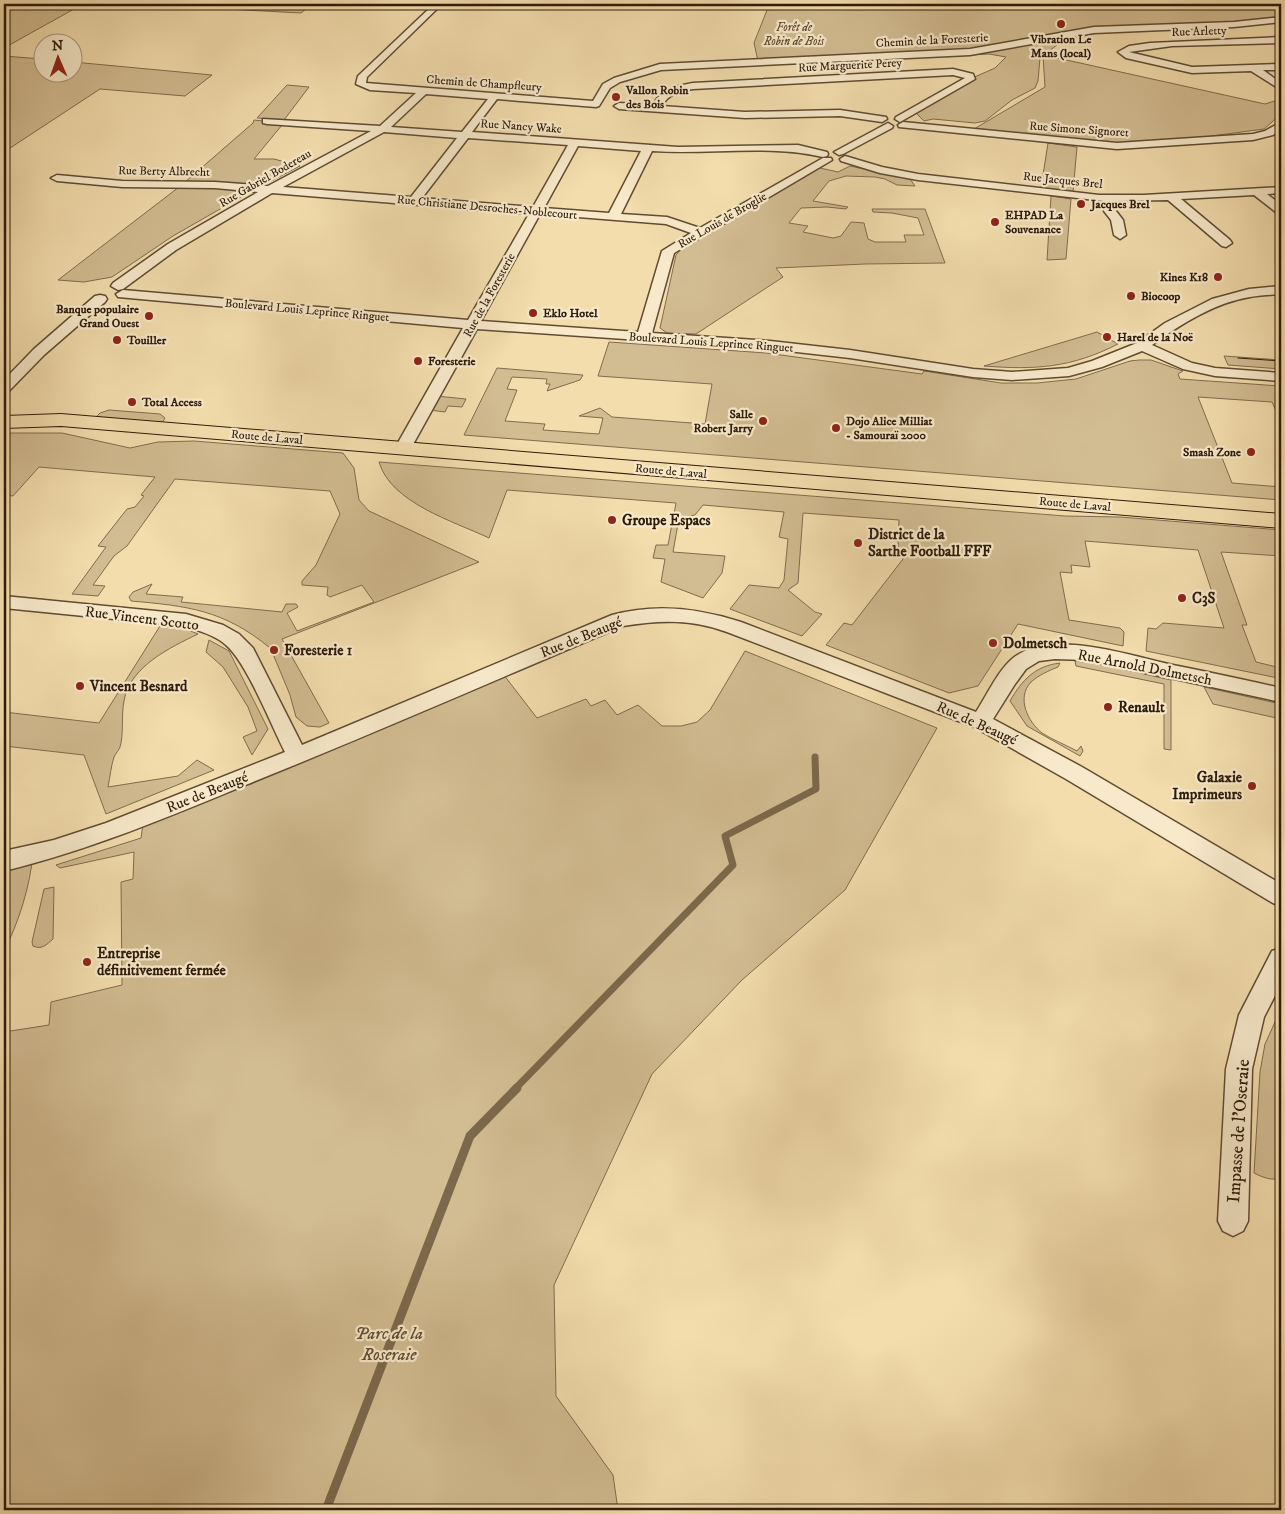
<svg xmlns="http://www.w3.org/2000/svg" width="1285" height="1514" font-family="'IM FELL DW Pica',serif">
  <rect width="100%" height="100%" fill="#f3ddad"/>
  <filter id="stains"><feTurbulence type="fractalNoise" baseFrequency=".004" numOctaves="4"/><feColorMatrix values="0 0 0 0 .2 0 0 0 0 .09 0 0 0 0 .02 0 0 0 .5 -.17"/></filter>
  <radialGradient id="worn" r=".72"><stop offset=".6" stop-color="#630" stop-opacity="0"/><stop offset="1" stop-color="#630" stop-opacity=".3"/></radialGradient>
  <path fill="#d2bc91" stroke="#806c4e" d="M4 4H83L4 48Z
    M131 4H312L301 13Z
    M772 4H1281V19L1248 24 1100 30 1061 38 1062 41 1044 55 1265 104 1281 99V114L1264 129 1159 143 1109 144 974 129 1045 87 1043 56 1040 58 1038 81 1035 88 1012 100 985 121 975 123 933 119 924 121 914 111 970 79 995 68 1006 57 989 54 792 64 758 61 754 43 767 10Z
    M4 56 42 59V72H72L73 62 212 75 185 96 100 89 4 152Z
    M287 85 309 87 284 120 257 118Z
    M254 120 281 123 282 125 254 159H274L300 166 260 187 184 183 253 123Z
    M1048 143 1077 147 1073 192 1041 188Z
    M850 166 910 179 915 186 897 185 885 179 875 177 846 176 829 181 813 201 848 207 846 209 827 207 801 208 789 223 808 226 803 232 833 238 841 236 851 222 864 223 868 239 875 242H906L904 235H924L918 218 892 213 873 212 872 209H925L945 263 865 264 776 268 783 277 696 334 667 333 660 328 676 255 681 249 820 168 838 172Z
    M179 187H209L255 189 173 236 112 277 84 282 58 280Z
    M1051 196 1071 199 1066 259 1047 260Z
    M1097 332 1118 344C1071 368 1035 370 984 366Z
    M609 342 766 353 922 374 924 371 1001 383H1037L1076 379 1130 361 1139 360H1151L1183 371 1178 374 1180 379 1280 386 1281 403H1279L1281 408V422L1272 402 1198 397 1232 483 1281 487V500L464 435 497 368 583 375 580 380 547 391 550 384H546L547 379 512 377 507 389 517 390 505 421 545 424 543 430 599 434 603 418 579 416 600 408 612 417 705 424 712 384 598 376Z
    M1224 356 1281 360V369L1228 365Z
    M436 396 466 399 462 407 448 406 445 412 429 410Z
    M109 410 160 414 165 418 162 423 96 417 100 413Z
    M4 433H62L130 448 158 442 194 441 343 453 354 468 359 500 369 511 479 562 282 639 329 723 320 727 307 726 296 717 290 695 273 654 278 652 275 646 270 648C224 610 188 606 131 601L129 597 133 592 152 584 146 594 183 597 181 602 282 612 286 604H296L298 607 287 613 297 631 374 602 362 585 330 597 327 595 328 587 302 585V581L316 565 340 514 330 491 175 479 127 546 114 556 93 585 105 586 98 596 72 594 106 547 98 546 127 509 135 507 144 496 141 495 155 477 39 467 13 496 4 495Z
    M379 462 1065 516 1120 517 1281 530V556L1221 552 1247 625H1242L1256 662 1281 668V675L1278 674V678L1146 651 1148 628 1156 629 1163 623 1224 628 1198 550 1085 541 1090 567 1071 565 1072 573 1060 572 1069 620 1120 628 1124 632 1123 646 1018 624 978 686 949 693 826 645 844 623 852 625 903 559 898 546 899 520 803 513 798 583 788 590 815 612 822 614 802 636 730 609 749 585 779 588 784 580 788 539 779 537 784 512 703 505 695 515 679 518 673 552 725 556 722 573 703 598 661 582 665 559 653 558 656 545H668L676 503 507 490 489 538C453 521 391 503 379 462Z
    M160 626 184 628 198 634C171 647 129 667 124 701 121 715 124 734 120 747 119 750 116 753 114 757 111 766 110 777 108 787L178 776 197 760 214 770 106 814 84 755 4 746V712L99 723Z
    M209 640 229 651 268 729 252 755 243 737 257 731 248 707 223 667 206 652Z
    M745 651 937 728 845 890 742 980 652 1074 554 1285 556 1396 613 1475 618 1510H4V1032L49 1025 51 1002 122 985 121 882 133 879 134 852 60 868 56 865 141 838 144 817 500 670 537 718 586 699 591 706 605 700 617 715 638 705 662 726H681L697 722 710 710Z
    M1075 661 1095 663 1171 680V750L1164 749V684L1076 666Z
    M1060 663 1058 667C1048 671 1039 675 1031 682 1016 698 1028 722 1042 733 1053 740 1066 745 1077 751L1081 746 1083 751 1080 756 1027 726 1010 701C1022 680 1035 666 1060 663Z
    M1204 687 1281 704V719L1213 704Z
    M33 854C30 886 19 922 4 951V861Z
    M54 887 53 939C46 945 42 950 33 946L32 942 44 889Z
    M1281 1009V1177C1273 1182 1262 1177 1254 1173L1260 1072 1265 1044Z"/>
  <g fill="none" stroke-linecap="round" stroke-linejoin="round">
    <path stroke="#7c684b" stroke-width="7" d="M515 1089 733 865 725 836 816 789 815 757"/>
    <path stroke="#7c684b" stroke-width="9" d="M326 1510 470 1136 517 1088"/>
    <g stroke="#604c33" stroke-width="3">
      <path id="minor" d="M434 4H442L367 77 366 83 593 101 603 84 614 78 660 64 970 49 1094 27 1234 22 1281 17V22L1234 27 1094 33 970 55 661 70 620 82 610 88 599 106 596 107 497 99 472 132 678 147 798 145 827 152 828 154 827 156 823 157C768 144 708 155 652 151L621 214 667 217 700 228 823 158H831L832 160 674 253 652 333 770 341 850 350 973 369 1012 372 1068 368 1092 361 1137 343 1165 323 1212 299 1249 289 1281 286V294C1271 295 1260 295 1250 297 1214 303 1181 324 1152 345L1192 363 1215 368 1281 373V381L1215 376 1183 369 1142 351 1102 367 1069 376 1012 380 973 377 850 358 770 349 477 329 411 448 409 451H397L395 448 463 328 118 297 116 294 123 290 468 320 529 214 272 193 176 250 123 289 118 290 111 286 113 283 168 244 258 192 215 188 122 187 57 181 51 178 57 175 122 181 215 182 268 186 371 131 267 124 263 123V119L380 126 416 93 370 90 356 84 358 76ZM426 94 488 99 462 132 391 127ZM384 132 457 138 411 197 283 187ZM468 138 568 145 533 207 422 198ZM578 146 641 151 609 213 544 208ZM540 214 666 224 691 233 662 251 638 332 481 321Z
        M1281 37V43L1172 46 1129 52 1192 67 1281 64V70H1263L1281 83V90L1251 71 1192 73 1126 58 1118 52 1129 46 1150 43Z
        M953 69 973 74 975 79 900 122 895 119 896 117 965 78 953 75 693 89C680 91 668 94 662 106L745 112 840 110 886 117 887 119 882 122 840 116 745 118 619 109 614 106 619 103 653 105C661 89 676 86 693 83Z
        M903 122 1117 143 1253 134 1265 131 1281 122V129L1273 135 1253 140 1117 149 899 127 898 125Z
        M888 123 893 126 892 128 843 154 839 155 834 152Z
        M845 156 882 167 918 174 1099 195H1144L1281 187V193L1267 194 1281 205V214L1277 213 1254 195 1181 199 1230 240 1232 243 1226 247 1222 246 1168 200 1116 201V211L1123 220 1126 235 1120 239 1114 235 1111 220 1104 211V201L918 180 880 173 841 161 840 159Z
        M100 295 105 296 107 299 105 302 44 355 9 391 4 392V380L34 349 95 296Z
        M4 596 186 614 223 625 239 634 253 648 302 745 612 615C656 603 698 608 741 622L976 712C988 694 1000 665 1019 654 1058 631 1131 656 1173 665 1209 672 1245 680 1281 688V702L1086 660 1055 659 1039 661 1026 669 1015 684 993 719 1082 767 1281 884V906L1273 903 1066 779 974 727 727 632C691 619 660 620 623 626 500 678 377 732 253 782 171 816 90 850 4 871V851L54 840 106 823 285 752C271 725 247 663 226 645 215 635 199 631 184 626L4 608Z
        M1281 948V984L1264 1017 1252 1069 1248 1221 1243 1231 1233 1236 1223 1231 1218 1221 1226 1069 1239 1015 1272 951Z"/>
    </g>
    <g stroke="#2f1b0a" stroke-width="2">
      <path id="major" d="M61 414 1281 514V528L61 426 4 428V416Z"/>
    </g>
    <use href="#minor" fill="#f7e9ca" fill-rule="evenodd"/>
    <use href="#major" fill="#f3ddad" fill-rule="evenodd"/>
    <path stroke="#2f1b0a" stroke-width="1" d="M1238 358 1281 361"/>
  </g>
  <g fill="#8f2418" stroke="#f7e9ca" stroke-width="2">
    <circle cx="1061" cy="24" r="5"/>
    <circle cx="616" cy="97" r="5"/>
    <circle cx="1081" cy="204" r="5"/>
    <circle cx="995" cy="222" r="5"/>
    <circle cx="1218" cy="277" r="5"/>
    <circle cx="1131" cy="296" r="5"/>
    <circle cx="533" cy="313" r="5"/>
    <circle cx="149" cy="316" r="5"/>
    <circle cx="1107" cy="337" r="5"/>
    <circle cx="117" cy="340" r="5"/>
    <circle cx="418" cy="361" r="5"/>
    <circle cx="132" cy="402" r="5"/>
    <circle cx="763" cy="421" r="5"/>
    <circle cx="836" cy="428" r="5"/>
    <circle cx="1251" cy="452" r="5"/>
    <circle cx="612" cy="520" r="5"/>
    <circle cx="858" cy="543" r="5"/>
    <circle cx="1182" cy="598" r="5"/>
    <circle cx="993" cy="643" r="5"/>
    <circle cx="274" cy="650" r="5"/>
    <circle cx="80" cy="686" r="5"/>
    <circle cx="1108" cy="707" r="5"/>
    <circle cx="1252" cy="786" r="5"/>
    <circle cx="87" cy="962" r="5"/>
  </g>
  <g text-anchor="middle" stroke-width="4.5" stroke-linejoin="round" paint-order="stroke">
    <g font-size="12" font-style="italic" fill="#604b32" stroke="#f7e9ca">
      <text x="794" y="31">Forêt de<tspan x="794" dy="14">Robin de Bois</tspan></text>
    </g>
    <g font-size="12" fill="#2f1b0a" stroke="#f7e9ca">
      <text transform="translate(1199 31) rotate(-2)" y="4">Rue Arletty</text>
      <text transform="translate(932 40) rotate(-3)" y="4">Chemin de la Foresterie</text>
      <text transform="translate(850 65) rotate(-3)" y="4">Rue Marguerite Perey</text>
      <text transform="translate(484 83) rotate(4)" y="4">Chemin de Champfleury</text>
      <text transform="translate(521 126) rotate(4)" y="4">Rue Nancy Wake</text>
      <text transform="translate(1079 129) rotate(4)" y="4">Rue Simone Signoret</text>
      <text transform="translate(164 171) rotate(1)" y="4">Rue Berty Albrecht</text>
      <text transform="translate(265 178) rotate(-30)" y="4">Rue Gabriel Bodereau</text>
      <text transform="translate(1063 180) rotate(6)" y="4">Rue Jacques Brel</text>
      <text transform="translate(487 207) rotate(5)" y="4">Rue Christiane Desroches-Noblecourt</text>
      <text transform="translate(722 220) rotate(-30)" y="4">Rue Louis de Broglie</text>
      <text transform="translate(489 295) rotate(-61)" y="4">Rue de la Foresterie</text>
      <text transform="translate(307 310) rotate(5)" y="4">Boulevard Louis Leprince Ringuet</text>
      <text transform="translate(711 342) rotate(4)" y="4">Boulevard Louis Leprince Ringuet</text>
      <text transform="translate(267 437) rotate(5)" y="4">Route de Laval</text>
      <text transform="translate(671 471) rotate(5)" y="4">Route de Laval</text>
      <text transform="translate(1075 504) rotate(5)" y="4">Route de Laval</text>
    </g>
    <g font-size="12" font-weight="bold" fill="#2f1b0a" stroke="#f7e9ca" text-anchor="start">
      <text x="1061" y="43" text-anchor="middle">Vibration Le<tspan x="1061" dy="14">Mans (local)</tspan></text>
      <text x="626" y="94">Vallon Robin<tspan x="626" dy="14">des Bois</tspan></text>
      <text x="1091" y="208">Jacques Brel</text>
      <text x="1005" y="219">EHPAD La<tspan x="1005" dy="14">Souvenance</tspan></text>
      <text x="1208" y="281" text-anchor="end">Kines K18</text>
      <text x="1141" y="300">Biocoop</text>
      <text x="139" y="313" text-anchor="end">Banque populaire<tspan x="139" dy="14">Grand Ouest</tspan></text>
      <text x="543" y="317">Eklo Hotel</text>
      <text x="1117" y="341">Harel de la Noë</text>
      <text x="127" y="344">Touiller</text>
      <text x="428" y="365">Foresterie</text>
      <text x="142" y="406">Total Access</text>
      <text x="753" y="418" text-anchor="end">Salle<tspan x="753" dy="14">Robert Jarry</tspan></text>
      <text x="846" y="425">Dojo Alice Milliat<tspan x="846" dy="14">- Samouraï 2000</tspan></text>
      <text x="1241" y="456" text-anchor="end">Smash Zone</text>
    </g>
    <g font-size="15" font-weight="bold" fill="#2f1b0a" stroke="#f7e9ca" text-anchor="start">
      <text x="622" y="525">Groupe Espacs</text>
      <text x="868" y="539">District de la<tspan x="868" dy="17">Sarthe Football FFF</tspan></text>
      <text x="1192" y="603">C3S</text>
      <text x="1003" y="648">Dolmetsch</text>
      <text x="284" y="655">Foresterie 1</text>
      <text x="90" y="691">Vincent Besnard</text>
      <text x="1118" y="712">Renault</text>
      <text x="1242" y="782" text-anchor="end">Galaxie<tspan x="1242" dy="17">Imprimeurs</tspan></text>
      <text x="97" y="958">Entreprise<tspan x="97" dy="17">définitivement fermée</tspan></text>
    </g>
    <g font-size="15" fill="#2f1b0a" stroke="#f7e9ca">
      <text transform="translate(142 618) rotate(7)" y="5">Rue Vincent Scotto</text>
      <text transform="translate(581 637) rotate(-22)" y="5">Rue de Beaugé</text>
      <text transform="translate(1145 667) rotate(11)" y="5">Rue Arnold Dolmetsch</text>
      <text transform="translate(977 723) rotate(24)" y="5">Rue de Beaugé</text>
      <text transform="translate(207 792) rotate(-22)" y="5">Rue de Beaugé</text>
    </g>
    <g font-size="18" fill="#2f1b0a" stroke="#f7e9ca">
      <text transform="translate(1238 1131) rotate(-86)" y="6">Impasse de l'Oseraie</text>
    </g>
    <g font-size="18" font-style="italic" fill="#604b32" stroke="#f7e9ca">
      <text x="389" y="1339">Parc de la<tspan x="389" dy="21">Roseraie</tspan></text>
    </g>
  </g>
  <rect width="1285" height="1514" fill="none" stroke="#f3ddad" stroke-width="20"/>
  <rect x="5" y="5" width="1275" height="1504" fill="none" stroke="#2f1b0a" stroke-width="2.5"/>
  <rect x="10" y="10" width="1265" height="1494" fill="none" stroke="#2f1b0a"/>
  <g transform="translate(58 58) rotate(358)"><circle r="24" fill="#f7e9ca" stroke="#a7977d"/>
  <path d="M0-4L9 19L0 12L-9 19Z" fill="#8f2418"/>
  <text y="-8" font-size="14" font-weight="bold" text-anchor="middle" fill="#2f1b0a">N</text>
  </g>
  <rect width="100%" height="100%" filter="url(#stains)"/>
  <rect width="100%" height="100%" fill="url(#worn)"/>
</svg>
